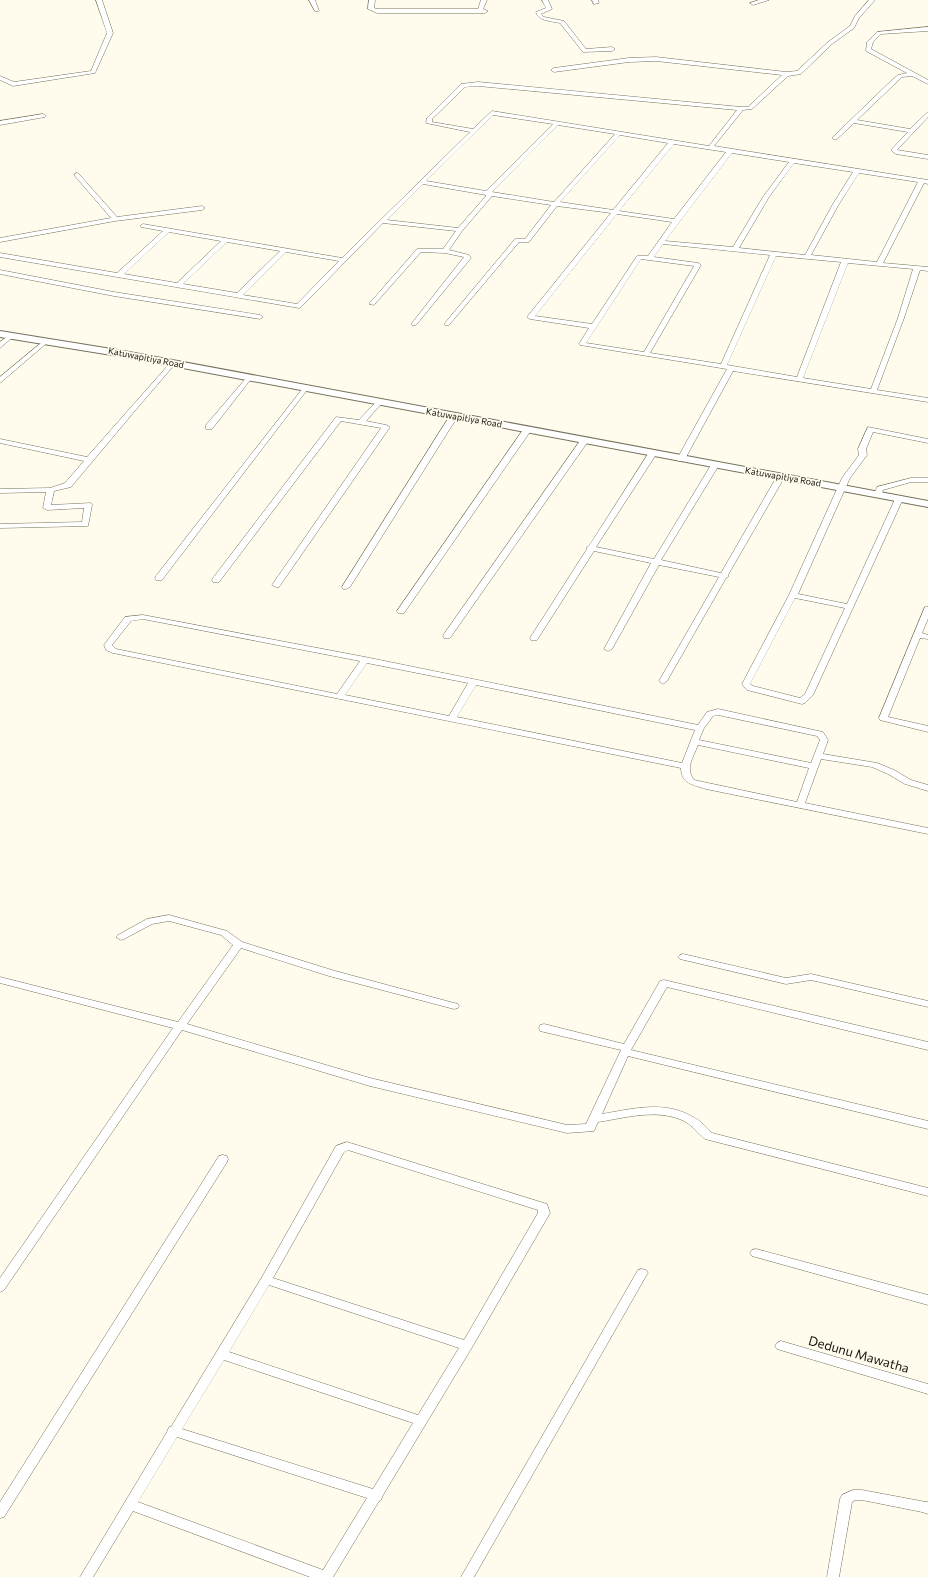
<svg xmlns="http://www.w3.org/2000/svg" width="928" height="1577" font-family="Commissioner,sans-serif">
  <rect width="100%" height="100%" fill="#fffced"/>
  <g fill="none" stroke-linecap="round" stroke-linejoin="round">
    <g stroke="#76715c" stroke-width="1">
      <path id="minor" d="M96 0H102L113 33 95 73 13 86 0 80V76L14 82 91 71 107 33Z
        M309 0H315L319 11H315Z
        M369 0H375L374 8 377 9H478L481 0H487L483 9 488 11 485 13H377L368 9Z
        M542 0H548L552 9 541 14 544 17 564 21 586 49 612 47 615 49 612 51 583 52 560 23C551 21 538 21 536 12L546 8Z
        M592 0H598L599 3 594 4Z
        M759 0H769L753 5 750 3Z
        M869 0H875L859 18 854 28 832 44 801 74 788 76 752 109 743 110 714 146 928 180V184L924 183 883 263 928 267V271L920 270 904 318 877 390 928 398V402L733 371 685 459 681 461H678L677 459 727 369 580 345 579 344 589 328 530 319 527 317 611 213 557 206 529 242H519L449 325H445V323L515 239H525L551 205 492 196 462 231 449 250 469 255 471 258 416 325H412V323L464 257 445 253 421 252 374 305 369 304 417 249H443L456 231 383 223 301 307 299 308 0 257V253L117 273 163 231 141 227 140 226 143 224 342 258 470 132 426 123 427 118 461 84 478 82 741 107H748L782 75 656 61 629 62 554 72 551 70 554 68 629 58 656 57 786 72 797 71 828 42 850 26 855 16ZM478 86 737 110 709 146 492 111 473 129 432 122V119L465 87ZM493 115 553 124 486 191 426 181ZM558 125 615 134 554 202 492 192ZM620 135 668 143 613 210 560 202ZM674 144 726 152 674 219 619 211ZM732 153 789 162 763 197 733 247 665 241ZM794 163 853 172 833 204 805 255 739 248 769 197ZM859 173 918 182 877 262 811 255 839 204ZM423 184 486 195V196L458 228 387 220ZM617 214 672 222 648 256H637L592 324 535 316ZM169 232 221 241 177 283 124 274ZM227 242 280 251 237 293 183 284ZM663 244 770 255 721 364 650 353 701 265 698 263 654 257ZM286 252 339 261 297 304 243 295ZM776 256 841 262 797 377 727 365ZM641 259 694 266 644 352 586 343ZM848 263 913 269 898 318 871 389 803 378Z
        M928 27V31L881 34 873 42 871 49 928 80V84L912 76 902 77 857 120 910 129 928 112V117L897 150 928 155V159L896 154 892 151V149L908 132 854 123 837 139H833V137L892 80 898 75 907 73 866 51 867 42 877 32Z
        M43 114 46 116 45 117 0 125V121Z
        M77 173 79 174 117 217 202 206 205 208 202 210 115 221 0 242V238L111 218 75 176V174Z
        M0 270 114 292 260 315 263 317 260 319 114 296 0 274Z
        M11 334 13 335V337L0 348V342Z
        M46 339 49 341 48 342 0 383V377Z
        M173 361 176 363 175 364 139 406 71 487 54 491 51 505 91 503 92 505 88 526 0 528V524L82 522 84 508 47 510 43 508 46 492 0 493V489L50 488 65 483 84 461 0 443V439L87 457 171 362Z
        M249 376 252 378 251 379 212 429H206V425L247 377Z
        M305 387 307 388V390L162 580H156L155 578 156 576 303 388Z
        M379 400 383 402 366 421 386 425 390 427 279 587H276L272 585 381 428 341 421 219 582H213L212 580 213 578 336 417 359 420 377 401Z
        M451 414H454L458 416 350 587 346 589H343L342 587Z
        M525 427H531L532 429 404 613H398L397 611Z
        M868 427 928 439V443L873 432 866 449 867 455 850 478 798 594 847 604 895 499 899 497H902L903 499 813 695 805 703 802 704 747 690 742 684 789 595 842 478 859 455 858 449ZM795 598 845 608 805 694 800 698 753 686 750 684Z
        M582 438H588L589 440 450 638H444L443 636 444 634Z
        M650 451H653L657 453 596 547 654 559 711 465 715 463 719 465 661 560 721 573 776 478 780 476 784 478 728 575 729 576 726 578 667 681 663 684 659 681 719 577 659 565 612 649 608 651 604 649 651 563 594 551 537 640H531L530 638 587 549 586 548 589 546Z
        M911 478H928V482H911L883 490 881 497H878L874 495 877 487Z
        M925 607H928V619L922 633 928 635V639L920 638 888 717 928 726V732L880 720 879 718Z
        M143 615 365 657 698 725 707 712 718 709 823 732 828 740 823 754 877 763 894 770 911 780 928 785V791L905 784 888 774 872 767 821 759 805 803 928 828V834L706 789C693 785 681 783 681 768L113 653 106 650 104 645 125 617ZM143 619 360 661 337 694 116 649 112 645 131 621ZM367 663 468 683 449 716 345 695ZM476 685 695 730 682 763 457 717ZM718 715 817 736 820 740 811 763 699 740 704 728 713 716ZM698 745 809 768 797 802 694 780C685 768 693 758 698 745Z
        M169 915 227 931 242 942 335 971 454 1003 458 1004 459 1006 458 1008 454 1009 329 976 241 948 187 1024 370 1078 567 1125 586 1124 621 1050 540 1031 539 1028 540 1025 544 1024 624 1044 660 981 664 980 928 1042V1050L667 987 631 1050 928 1121V1129L628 1056 602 1114C632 1109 665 1100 693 1117 701 1121 706 1127 712 1133L928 1188V1196L705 1139C698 1133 692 1125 684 1121 657 1108 625 1118 598 1122L594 1131 567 1133 370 1086 182 1030 4 1290 0 1292V1278L173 1028 0 983V977L178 1022 233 945 221 935 169 921 152 924 124 939 121 940 116 937 118 935 147 919Z
        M683 954 786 978 811 974 928 1001V1007L811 980 786 984 680 959 678 957 680 955Z
        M347 1142 547 1204 550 1213 471 1349 383 1495 381 1500 379 1501 333 1577H310L133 1511 93 1577H80L167 1432 169 1427H171L262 1277 336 1146ZM348 1150 538 1210V1213L464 1340 273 1278 344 1152ZM269 1285 459 1348 418 1415 229 1352ZM224 1360 413 1423 373 1489 182 1429ZM177 1437 367 1498 323 1570 138 1502Z
        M223 1155 227 1156 228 1159 227 1162 4 1517 0 1518V1502L219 1156Z
        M756 1249 928 1295V1305L752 1256 750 1253 752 1250Z
        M642 1269 646 1270 648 1273 646 1276 474 1577H461L638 1270Z
        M781 1341 928 1384V1394L777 1349 775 1346 777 1343Z
        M853 1490H862L926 1502H928V1514L922 1512 862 1500H855L852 1502 839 1577H827L840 1499 842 1495Z"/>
    </g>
    <g stroke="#76715c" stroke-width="2">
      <path id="tertiary" d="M0 331 124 351 928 501V507L124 357 0 337Z"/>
    </g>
    <use href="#minor" fill="#fff" fill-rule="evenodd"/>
    <use href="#tertiary" fill="#fff" fill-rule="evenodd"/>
  </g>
  <g text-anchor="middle" stroke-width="3.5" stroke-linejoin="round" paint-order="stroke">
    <g font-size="9" fill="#18160e" stroke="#fffced">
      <text transform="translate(146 358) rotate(11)" y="3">Katuwapitiya Road</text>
      <text transform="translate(464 418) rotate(10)" y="3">Katuwapitiya Road</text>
      <text transform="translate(783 477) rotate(10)" y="3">Katuwapitiya Road</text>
    </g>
    <g font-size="13" fill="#18160e" stroke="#fffced">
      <text transform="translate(859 1354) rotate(16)" y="5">Dedunu Mawatha</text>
    </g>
  </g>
</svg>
